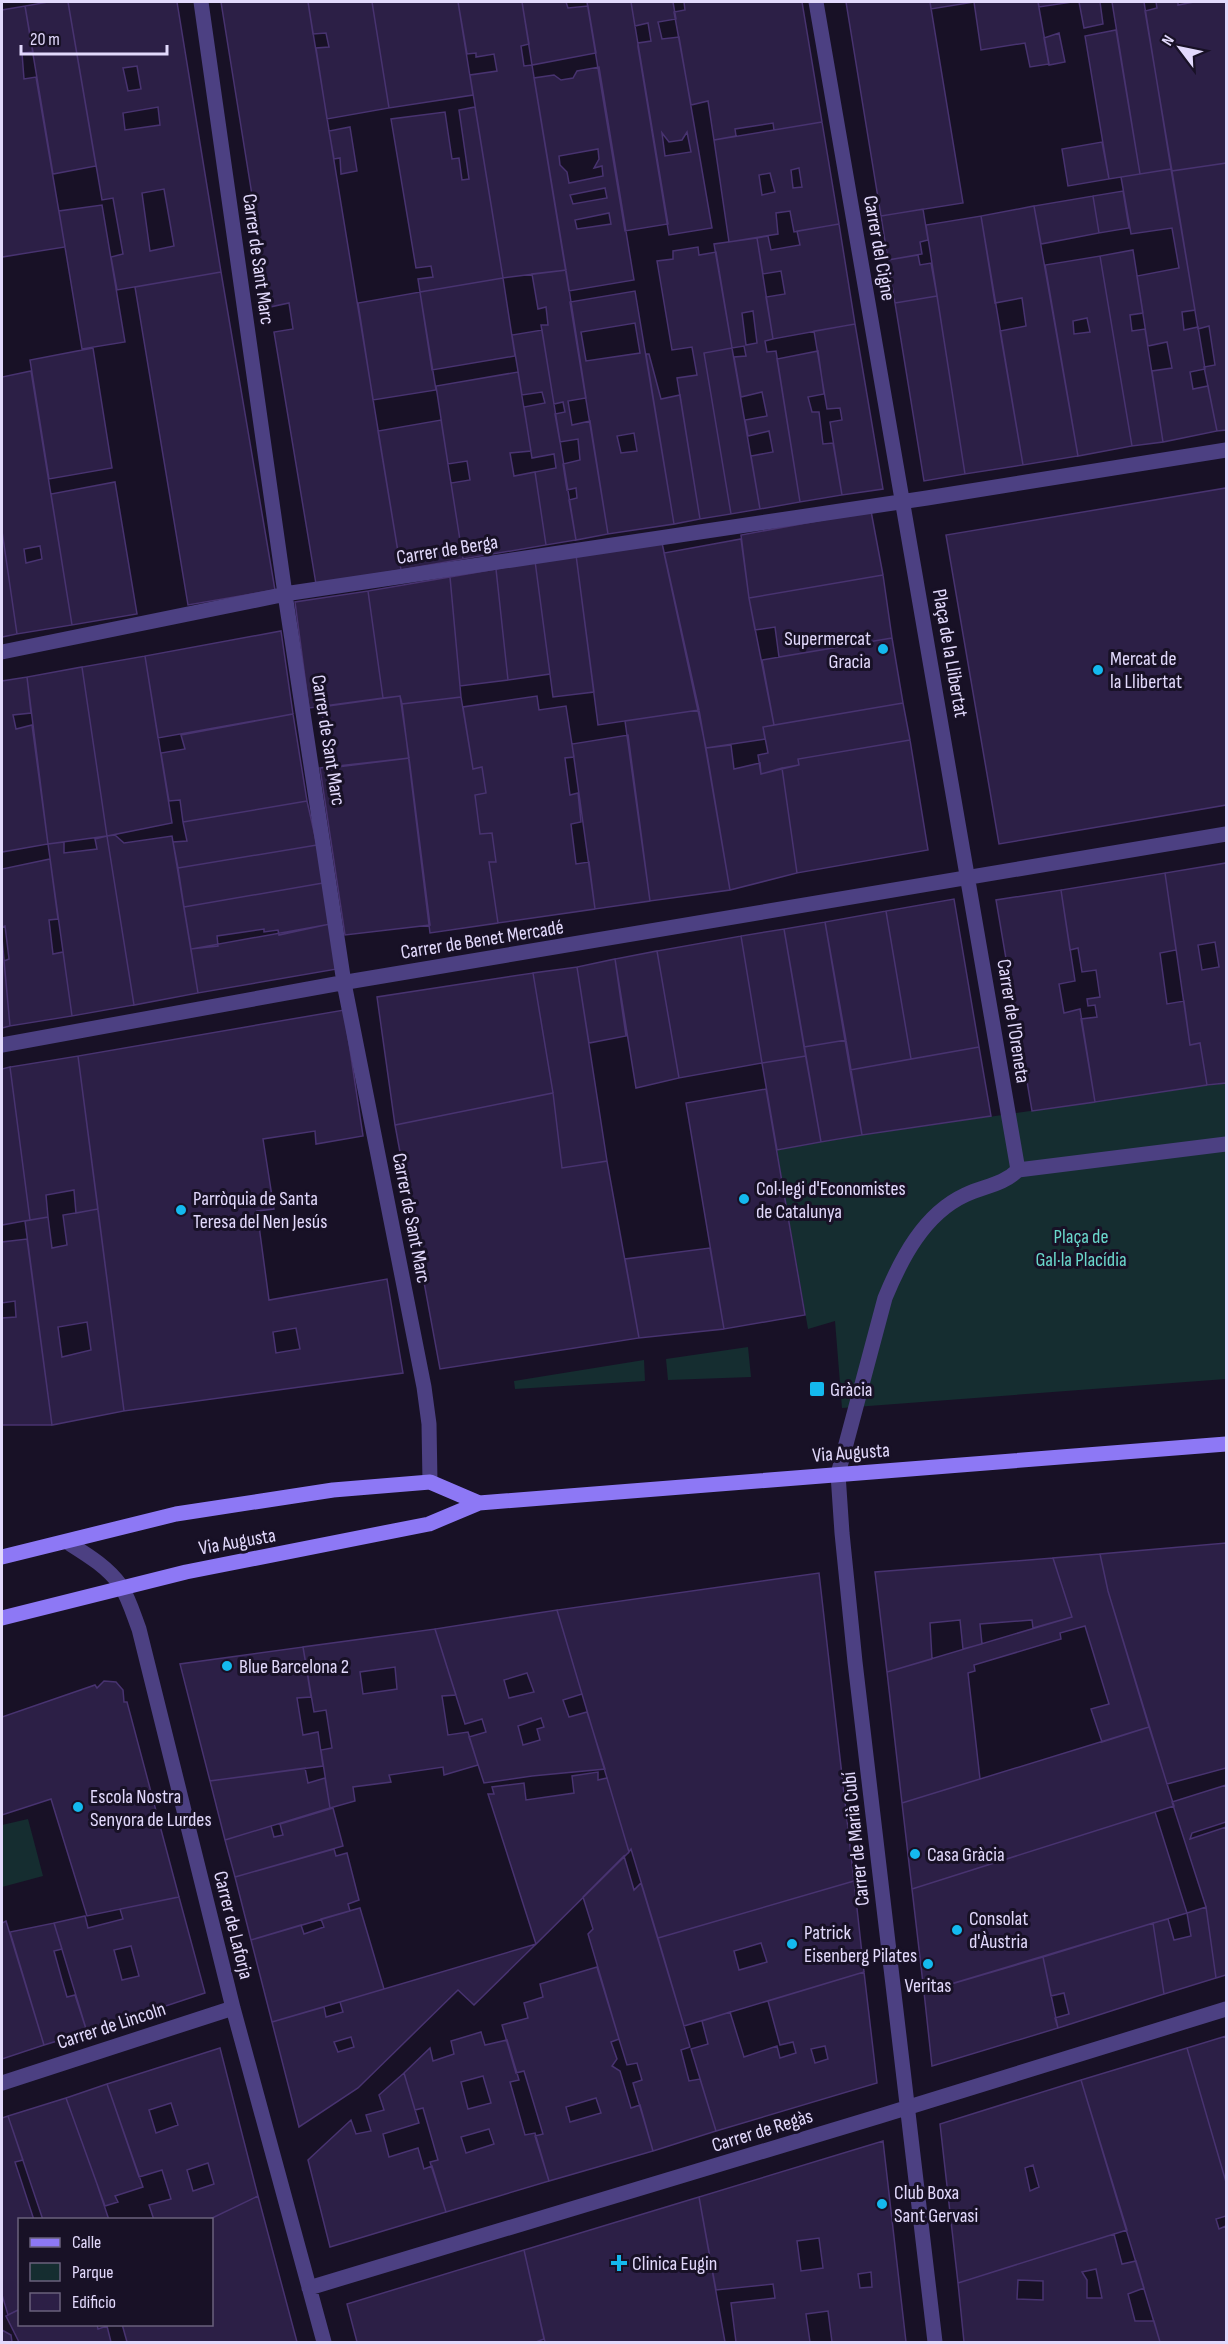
<svg xmlns="http://www.w3.org/2000/svg" width="1228" height="2344" font-family="'Sofia Sans Condensed',sans-serif">
  <rect width="100%" height="100%" fill="#181126"/>
  <path fill="#152d30" d="M1226 1083V1379L842 1408 835 1321 808 1329 777 1150 862 1135Z
    M748 1347 751 1377 668 1380 666 1359Z
    M644 1360 645 1381 515 1389 514 1381Z
    M28 1819 43 1876 2 1887V1825Z"/>
  <path fill="#2c1f46" stroke="#483370" stroke-width="1.5" fill-rule="evenodd" d="M48 2H68L96 166 53 174 25 6Z
    M68 2H177L221 272 117 290 111 257 123 254 113 198 102 200ZM137 66 141 89 128 91 123 68ZM158 107 160 125 125 130 123 113ZM164 189 174 246 150 251 142 193Z
    M221 2H308L401 570 316 584 274 332 293 329 289 303 270 307Z
    M308 2H372L389 108 327 119 316 48 329 47 326 33 313 34Z
    M372 2H458L473 95 389 108Z
    M458 2H522L529 44 521 46 524 66 532 65 566 270 503 278 470 75 497 71 494 54 476 57V53L467 54Z
    M522 2H566L568 8 588 6 596 53 532 65Z
    M587 2H631L668 224 625 231Z
    M631 2H673L676 19 658 22 662 39 679 37 712 228 669 235 638 47V43L651 41 648 23 635 26ZM687 132 691 152 665 156 662 133 669 142 682 140Z
    M684 2H802L822 122 774 130 773 123 735 129 736 136 714 140 708 101 691 105 674 12 685 10Z
    M846 2H930L963 203 881 216Z
    M930 2H974L931 9Z
    M974 2H1038L1049 64 1030 67 1025 43 981 50Z
    M1038 2H1072L1039 7Z
    M1079 2H1100L1103 24 1084 28Z
    M1112 2H1144L1171 169 1140 174Z
    M1156 2H1178V5L1194 2H1226V163L1172 171 1145 11 1157 8Z
    M25 6 33 52 22 53 24 79 36 77 65 247 2 257V10Z
    M1116 30 1140 174 1109 179 1085 36Z
    M1059 33 1065 62 1049 65 1044 38Z
    M599 67 634 280 569 291 534 78 554 75 561 80 573 78 577 71ZM598 149 599 159 594 168 602 166 603 176 569 183 567 172 560 165 559 156ZM605 188 607 198 573 204 570 195ZM609 213 611 224 577 229 575 220Z
    M475 107 503 278 420 292 418 279 433 277 431 266 416 268 391 119 445 112 452 159 459 158 462 180 469 179 459 110Z
    M822 122 839 224 794 232 790 211 776 213 778 234 729 242 714 140ZM799 168 802 187 793 188 791 170ZM770 173 775 192 762 195 759 175Z
    M350 127 357 171 341 174 340 158 334 159 329 131Z
    M1102 142 1109 179 1068 186 1062 149Z
    M1226 163V430L1217 431 1204 367 1215 365 1209 326 1198 329 1172 171Z
    M1171 169 1195 310 1182 312 1184 330 1198 327 1205 369 1190 372 1193 389 1208 386 1217 431 1163 442 1152 371 1172 368 1167 342 1148 346 1137 276 1179 268 1172 228 1131 234 1121 177Z
    M1123 191 1129 228 1099 233 1093 196Z
    M1093 196 1099 233 1041 244 1034 206Z
    M102 205 125 342 82 349 59 211Z
    M1034 206 1078 456 1023 465 1000 331 1026 326 1022 298 995 303 981 216Z
    M923 209 928 240 920 242 922 254 888 260 881 216Z
    M981 216 1023 465 965 474 926 225Z
    M839 224 855 324 773 339 766 297 785 294 781 271 763 274 757 238 768 236 771 250 800 245 797 231Z
    M757 238 773 339 765 341 767 352 776 351 800 502 760 509 751 456 773 452 769 431 748 436 745 420 767 416 762 392 741 397 734 357 746 356 744 346 732 348 714 244ZM753 311 757 343 746 345 742 313Z
    M698 247 699 255 716 252 732 348 704 353 731 514 700 519 677 378 697 375 692 347 672 350 657 261 673 259V251Z
    M1133 250 1143 313 1130 315 1132 331 1145 329 1163 442 1132 446 1100 256Z
    M918 255 920 265 931 263 937 296 895 303 888 260Z
    M1100 256 1132 446 1078 456 1045 265ZM1087 318 1090 332 1074 334 1073 321Z
    M566 270 586 398 568 401 572 425 590 421 608 534 576 540 569 500 577 498 576 488 567 490 563 464 580 460 578 439 560 442 555 414 565 412 563 402 554 404 541 325H548L546 307 538 309 532 274Z
    M221 272 275 590 188 605 135 287Z
    M503 278 515 356 432 370 420 292Z
    M635 291 674 524 608 534 570 302ZM635 323 640 353 586 361 581 332ZM634 433 637 451 621 453 617 436Z
    M420 292 436 390 373 400 358 303Z
    M937 296 965 474 924 481 895 303Z
    M855 324 883 489 842 495 830 422 842 420 840 408 827 409 814 331Z
    M542 330 576 540 546 545 535 472 556 468 554 454 532 458 524 407 545 403 542 392 522 395 512 335Z
    M93 348 112 468 49 479 30 360Z
    M732 348 760 509 731 514 704 353Z
    M818 351 824 394 808 397 812 412H819L823 444 833 443 842 495 800 502 777 359Z
    M646 354H649L661 399 680 395 700 519 674 524Z
    M31 371 72 625 17 634 2 531V377ZM40 546 42 559 26 563 24 549Z
    M518 372 531 451 510 453 514 476 535 472 546 545 463 559 451 483 470 480 467 461 448 464 436 386Z
    M441 420 463 559 401 570 378 431Z
    M115 482 137 614 72 625 51 494Z
    M1226 488V805L999 844 946 535Z
    M871 511 883 575 749 598 741 535Z
    M2 531 17 634 2 637Z
    M741 539 749 598 774 725 763 727 765 739 706 748 664 553Z
    M662 543 699 710 598 725 576 555Z
    M576 555 594 692 553 697 535 561Z
    M535 561 550 674 508 680 496 569Z
    M496 569 508 680 460 686 450 577Z
    M883 575 892 638 779 657 775 627 755 630 749 598Z
    M450 577 461 697 402 704 400 696 383 698 368 591Z
    M368 591 383 698 309 708 295 602Z
    M281 631 293 714 158 738 145 656Z
    M892 638 903 703 774 725 762 660Z
    M145 656 172 823 107 836 82 667Z
    M82 667 107 836 48 844 27 677Z
    M27 677 31 713 13 715 16 729 32 725 48 844 2 852V681Z
    M400 696 409 758 330 768 321 707Z
    M537 696 539 710 566 706 574 757 565 758 570 795 578 793 581 822 571 824 576 864 589 862 595 909 498 923 489 862H496L492 833 480 834 475 795 486 793 482 767 473 769 463 707Z
    M461 697 473 769 482 767 486 793 475 795 480 834 492 833 496 862H489L498 923 430 933 402 704Z
    M903 703 910 740 798 759 799 765 761 774 758 755 768 753 763 727Z
    M699 710 730 890 650 901 625 721Z
    M293 714 307 801 183 822 180 800 169 801 161 753 185 749 181 735Z
    M628 735 650 901 595 909 572 744Z
    M910 740 928 850 797 873 782 768 799 765 798 759Z
    M731 745 734 769 760 763 761 774 782 768 797 873 730 890 706 748Z
    M409 758 430 925 345 935 320 768Z
    M307 801 317 845 178 868 173 842 187 841 183 822Z
    M115 835 124 843 172 836 198 993 134 1005 107 836Z
    M107 836 134 1005 72 1016 48 844 64 842V853L97 849 95 839Z
    M317 845 323 883 184 907 178 868Z
    M50 859 58 919 49 920 53 954 63 952 72 1016 10 1026 4 961 9 959 5 926 2 927V869Z
    M1226 863V1083L1207 1085 1200 1043 1190 1045 1165 873ZM1215 942 1219 967 1202 970 1198 945Z
    M1165 873 1176 950 1160 953 1167 1004 1184 1001 1190 1045 1200 1043 1207 1085 1095 1102 1081 1019 1097 1017 1095 1005 1088 1006 1087 999 1100 997 1096 970 1082 972 1078 948 1070 950 1061 890Z
    M323 883 330 924 279 935 278 930 264 932V929L217 936 218 946 191 949 184 907Z
    M1061 890 1075 981 1059 984 1064 1013 1080 1009 1095 1102 1032 1111 996 900Z
    M954 899 979 1047 911 1059 886 911Z
    M886 911 911 1059 850 1070 825 922Z
    M825 922 846 1040 804 1047 784 929Z
    M330 924 337 969 198 993 191 949Z
    M784 929 806 1056 762 1063 741 936Z
    M741 936 762 1063 679 1078 657 951Z
    M2 938 10 1026 2 1028Z
    M657 951 679 1078 636 1088 615 959Z
    M615 959 626 1036 589 1043 577 967Z
    M577 967 607 1161 562 1168 553 1093 533 973Z
    M533 973 553 1093 395 1125 377 997Z
    M344 1010 363 1136 316 1144 315 1131 263 1139 274 1209 257 1211 269 1300 387 1279 403 1373 124 1411 78 1056ZM296 1328 300 1349 276 1353 273 1332Z
    M846 1040 862 1135 821 1142 804 1047Z
    M979 1047 991 1116 862 1135 850 1070Z
    M78 1056 98 1209 76 1213 74 1190 46 1195 48 1217 30 1220 10 1067Z
    M806 1056 821 1142 777 1150 762 1063Z
    M10 1067 30 1220 2 1225V1069Z
    M766 1089 805 1315 724 1329 686 1103Z
    M553 1093 562 1168 607 1161 639 1338 440 1369 395 1125Z
    M98 1209 124 1411 52 1425 25 1221 48 1217 52 1248 67 1245 63 1215ZM87 1322 91 1350 62 1357 58 1327Z
    M27 1239 52 1425H2V1318L16 1317 15 1301 2 1303V1242Z
    M710 1248 724 1329 639 1338 625 1259Z
    M1226 1543V1768L1167 1784 1108 1591 1100 1554Z
    M1100 1554 1108 1591 1149 1727 1102 1742 1091 1709 1109 1704 1085 1626 1060 1633 1061 1639 974 1665 975 1671 968 1673 980 1779 902 1803 887 1672 1072 1617 1053 1558Z
    M1053 1558 1072 1617 1033 1628 1032 1620 980 1624 982 1644 963 1649 960 1620 930 1623 932 1659 887 1672 875 1572Z
    M819 1573 854 1881 658 1938 631 1849 629 1852 557 1610Z
    M557 1610 582 1694 563 1700 569 1717 587 1712 605 1769 532 1776 484 1783 469 1737 486 1732 482 1719 465 1724 435 1629ZM527 1673 534 1692 509 1698 504 1680ZM541 1718 544 1727 537 1729 540 1740 523 1745 518 1726Z
    M435 1629 456 1695 442 1696 448 1735 468 1732 478 1765 444 1775 443 1767 389 1775 391 1782 353 1787 355 1801 330 1808 321 1750 332 1748 326 1710 314 1712 303 1647ZM395 1667 397 1689 363 1694 360 1672Z
    M303 1647 311 1697 297 1698 303 1735 318 1732 323 1766 210 1781 180 1664Z
    M104 1681 116 1682 123 1690 124 1702H127L179 1897 87 1916 51 1799 2 1815V1717L95 1685 97 1688Z
    M1149 1727 1174 1806 912 1889 902 1803Z
    M305 1768 308 1783 325 1778 330 1808 225 1840 210 1781Z
    M598 1772V1780L607 1778 629 1852 536 1944 488 1794H494L492 1787 524 1783 526 1800 574 1793 572 1776Z
    M1226 1785V1822L1192 1833 1190 1839 1226 1827V1975L1216 1978 1206 1907 1172 1802Z
    M333 1808 343 1846 235 1877 225 1840 271 1826 274 1837 283 1835 280 1824Z
    M1155 1812 1187 1913 924 1992 912 1889Z
    M334 1849 336 1856 347 1853 359 1900 348 1904 350 1911 251 1940 235 1877Z
    M624 1856 634 1890 641 1883 684 2026 690 2047 681 2050 689 2081 700 2079 716 2131 653 2151 633 2083 642 2080 637 2063 627 2065 619 2039 588 1934 593 1929 583 1897Z
    M854 1881 864 1972 684 2026 658 1938ZM761 1943 767 1962 739 1970 734 1951Z
    M179 1897 205 1993 87 2032 54 1923 85 1916 88 1928 123 1919 120 1909ZM131 1946 139 1976 122 1980 114 1950Z
    M1206 1907 1216 1978 1164 1994 1153 1923 1168 1919 1174 1940 1191 1936 1187 1913Z
    M360 1908 384 1989 272 2022 251 1940 301 1925 304 1934 324 1927 321 1919Z
    M6 1921 44 2045 2 2059V1923Z
    M54 1923 62 1949 54 1951 62 1980 67 1997 75 1995 87 2032 44 2045 10 1932Z
    M1153 1923 1164 1994 1058 2028 1055 2018 1069 2014 1064 1993 1051 1996 1043 1957Z
    M536 1944 474 2005 458 1990 358 2088 299 2127 272 2022 324 2007 326 2017 343 2012 340 2002ZM351 2037 354 2047 338 2052 334 2042Z
    M1043 1957 1058 2028 932 2066 924 1992Z
    M597 1967 619 2039 611 2042 617 2059 612 2066 620 2071 631 2108 640 2105 653 2151 549 2181 535 2136 543 2134 524 2071 516 2073 502 2025 528 2018 524 2003 543 1997 540 1984ZM596 2098 601 2113 570 2122 566 2107Z
    M864 1972 877 2083 716 2131 691 2049 708 2044 702 2021 730 2012 744 2057 777 2046 780 2058 796 2053 793 2042 780 2045 768 2001ZM825 2046 828 2059 815 2063 811 2049Z
    M481 2032 485 2045 507 2040 519 2080 510 2082 525 2135 535 2133 549 2181 446 2212 430 2162 438 2160 423 2108 415 2110 404 2073 430 2048 433 2061 454 2054 451 2041ZM483 2076 491 2103 468 2109 461 2082ZM489 2129 494 2144 466 2153 461 2137Z
    M1226 2036V2182L1187 2048Z
    M220 2048 258 2196 208 2220H154L149 2205 171 2199 162 2170 139 2177 107 2084ZM171 2103 178 2125 156 2133 149 2110ZM208 2163 214 2184 193 2191 187 2170Z
    M1187 2048 1226 2182V2216L1216 2219 1219 2229 1226 2226V2342H1160L1081 2080Z
    M404 2073 419 2123 383 2134 389 2157 418 2148 424 2169 432 2166 446 2212 330 2247 308 2160 351 2120 356 2134 371 2131 366 2115 384 2110 379 2095Z
    M1081 2080 1127 2230 958 2283 940 2124ZM1033 2165 1039 2187 1030 2191 1025 2168Z
    M107 2084 143 2187 115 2196 118 2202 105 2206 66 2098Z
    M66 2098 97 2184 109 2220H43L8 2116Z
    M8 2116 23 2160 15 2162 34 2220H20V2309L8 2315 2 2295V2118Z
    M883 2141 906 2342H832L828 2311 806 2314 810 2342H736L731 2303 775 2298 773 2284 716 2290 699 2197ZM819 2238 823 2268 801 2271 797 2241ZM871 2272 872 2287 860 2288 858 2274Z
    M258 2196 297 2342H127L122 2324H212V2220H208Z
    M699 2197 725 2342H545L524 2250Z
    M1114 2234 1122 2264 1136 2261 1144 2288 1128 2294 1135 2321H1154L1160 2342H964L958 2283ZM1096 2269 1102 2298H1087V2280L1082 2272ZM1018 2280 1043 2281V2300L1017 2299Z
    M524 2250 544 2339 536 2342H357L347 2304Z
    M20 2309V2324H97L98 2329 107 2326 111 2342H19L6 2316Z
    M2 2330 11 2335 12 2342H2Z"/>
  <g fill="none" stroke-linecap="round" stroke-linejoin="round">
    <path stroke="#4c4082" stroke-width="15" d="M201 2 285 594 344 983 424 1387 429 1424 430 1482
      M816 2 1018 1170
      M2 652 291 593 927 498 1226 450
      M2 1045 341 983 1226 834
      M67 1542C86 1554 108 1567 121 1586 129 1599 134 1616 139 1629L233 2008 324 2342
      M2 2083 233 2008
      M309 2288 880 2116 1226 2009
      M935 2342 855 1662 842 1533 838 1474 885 1298C901 1259 924 1214 965 1195 984 1186 1003 1185 1018 1170L1226 1144"/>
    <path stroke="#8d78f5" stroke-width="15" d="M2 1557 176 1514 333 1490 430 1482 479 1503
      M2 1618 186 1572 429 1524 479 1503 1226 1444"/>
  </g>
  <g fill="#14b9ee" stroke="#181126" stroke-width="2">
    <circle cx="883" cy="649" r="6"/>
    <circle cx="1098" cy="670" r="6"/>
    <circle cx="744" cy="1199" r="6"/>
    <circle cx="181" cy="1210" r="6"/>
    <rect x="809" y="1381" width="16" height="16" rx="3"/>
    <circle cx="227" cy="1666" r="6"/>
    <circle cx="78" cy="1807" r="6"/>
    <circle cx="915" cy="1854" r="6"/>
    <circle cx="957" cy="1930" r="6"/>
    <circle cx="792" cy="1944" r="6"/>
    <circle cx="928" cy="1964" r="6"/>
    <circle cx="882" cy="2204" r="6"/>
    <path d="M616 2254h6v6h6v6h-6v6h-6v-6h-6v-6h6z"/>
  </g>
  <g text-anchor="middle" stroke-width="6" stroke-linejoin="round" paint-order="stroke">
    <g font-size="20" fill="#e2d9fc" stroke="#181126">
      <text transform="translate(880 248) rotate(80)" y="7">Carrer del Cigne</text>
      <text transform="translate(259 259) rotate(82)" y="7">Carrer de Sant Marc</text>
      <text transform="translate(447 549) rotate(-9)" y="7">Carrer de Berga</text>
      <text transform="translate(951 653) rotate(80)" y="7">Plaça de la Llibertat</text>
      <text transform="translate(329 740) rotate(81)" y="7">Carrer de Sant Marc</text>
      <text transform="translate(482 939) rotate(-9)" y="7">Carrer de Benet Mercadé</text>
      <text transform="translate(1014 1021) rotate(81)" y="7">Carrer de l'Oreneta</text>
      <text transform="translate(412 1218) rotate(79)" y="7">Carrer de Sant Marc</text>
      <text transform="translate(851 1452) rotate(-4)" y="7">Via Augusta</text>
      <text transform="translate(237 1541) rotate(-10)" y="7">Via Augusta</text>
      <text transform="translate(855 1839) rotate(-96)" y="7">Carrer de Marià Cubí</text>
      <text transform="translate(234 1925) rotate(76)" y="7">Carrer de Laforja</text>
      <text transform="translate(111 2025) rotate(-18)" y="7">Carrer de Lincoln</text>
      <text transform="translate(762 2130) rotate(-17)" y="7">Carrer de Regàs</text>
    </g>
    <g font-size="20" fill="#e2d9fc" stroke="#181126" text-anchor="start">
      <text x="871" y="645" text-anchor="end">Supermercat<tspan x="871" dy="23">Gracia</tspan></text>
      <text x="1110" y="665">Mercat de<tspan x="1110" dy="23">la Llibertat</tspan></text>
      <text x="756" y="1195">Col·legi d'Economistes<tspan x="756" dy="23">de Catalunya</tspan></text>
      <text x="193" y="1205">Parròquia de Santa<tspan x="193" dy="23">Teresa del Nen Jesús</tspan></text>
      <text x="830" y="1396">Gràcia</text>
      <text x="239" y="1673">Blue Barcelona 2</text>
      <text x="90" y="1803">Escola Nostra<tspan x="90" dy="23">Senyora de Lurdes</tspan></text>
      <text x="927" y="1861">Casa Gràcia</text>
      <text x="969" y="1925">Consolat<tspan x="969" dy="23">d'Àustria</tspan></text>
      <text x="804" y="1939">Patrick<tspan x="804" dy="23">Eisenberg Pilates</tspan></text>
      <text x="928" y="1992" text-anchor="middle">Veritas</text>
      <text x="894" y="2199">Club Boxa<tspan x="894" dy="23">Sant Gervasi</tspan></text>
      <text x="632" y="2270">Clinica Eugin</text>
    </g>
    <g font-size="20" fill="#6ad8cc" stroke="#181126">
      <text x="1081" y="1243">Plaça de<tspan x="1081" dy="23">Gal·la Placídia</tspan></text>
    </g>
  </g>
  <rect width="1228" height="2344" fill="none" stroke="#e2d9fc" stroke-width="6"/>
  <rect x="18" y="2218" width="195" height="108" fill="#181126" stroke="#69617c" stroke-width="1.5"/>
  <rect x="30" y="2238" width="30" height="9" fill="#8d78f5" stroke="#69617c" stroke-width="1.5"/>
  <text x="72" y="2248" font-size="18" fill="#e2d9fc">Calle</text>
  <rect x="30" y="2263" width="30" height="18" fill="#152d30" stroke="#69617c" stroke-width="1.5"/>
  <text x="72" y="2278" font-size="18" fill="#e2d9fc">Parque</text>
  <rect x="30" y="2293" width="30" height="18" fill="#2c1f46" stroke="#69617c" stroke-width="1.5"/>
  <text x="72" y="2308" font-size="18" fill="#e2d9fc">Edificio</text>
  <g transform="translate(1180 48) rotate(302)" stroke="#181126" stroke-width="4.5" paint-order="stroke">
  <path d="M0-4.5L10 22L0 15L-10 22Z" fill="#e2d9fc"/>
  <text y="-9" font-size="16" font-weight="bold" text-anchor="middle" fill="#e2d9fc">N</text>
  </g>
  <path d="M21 45v9h146v-9" fill="none" stroke="#e2d9fc" stroke-width="3"/>
  <text x="30" y="45" font-size="18" fill="#e2d9fc" stroke="#181126" stroke-width="4.5" paint-order="stroke">20 m</text>
</svg>
